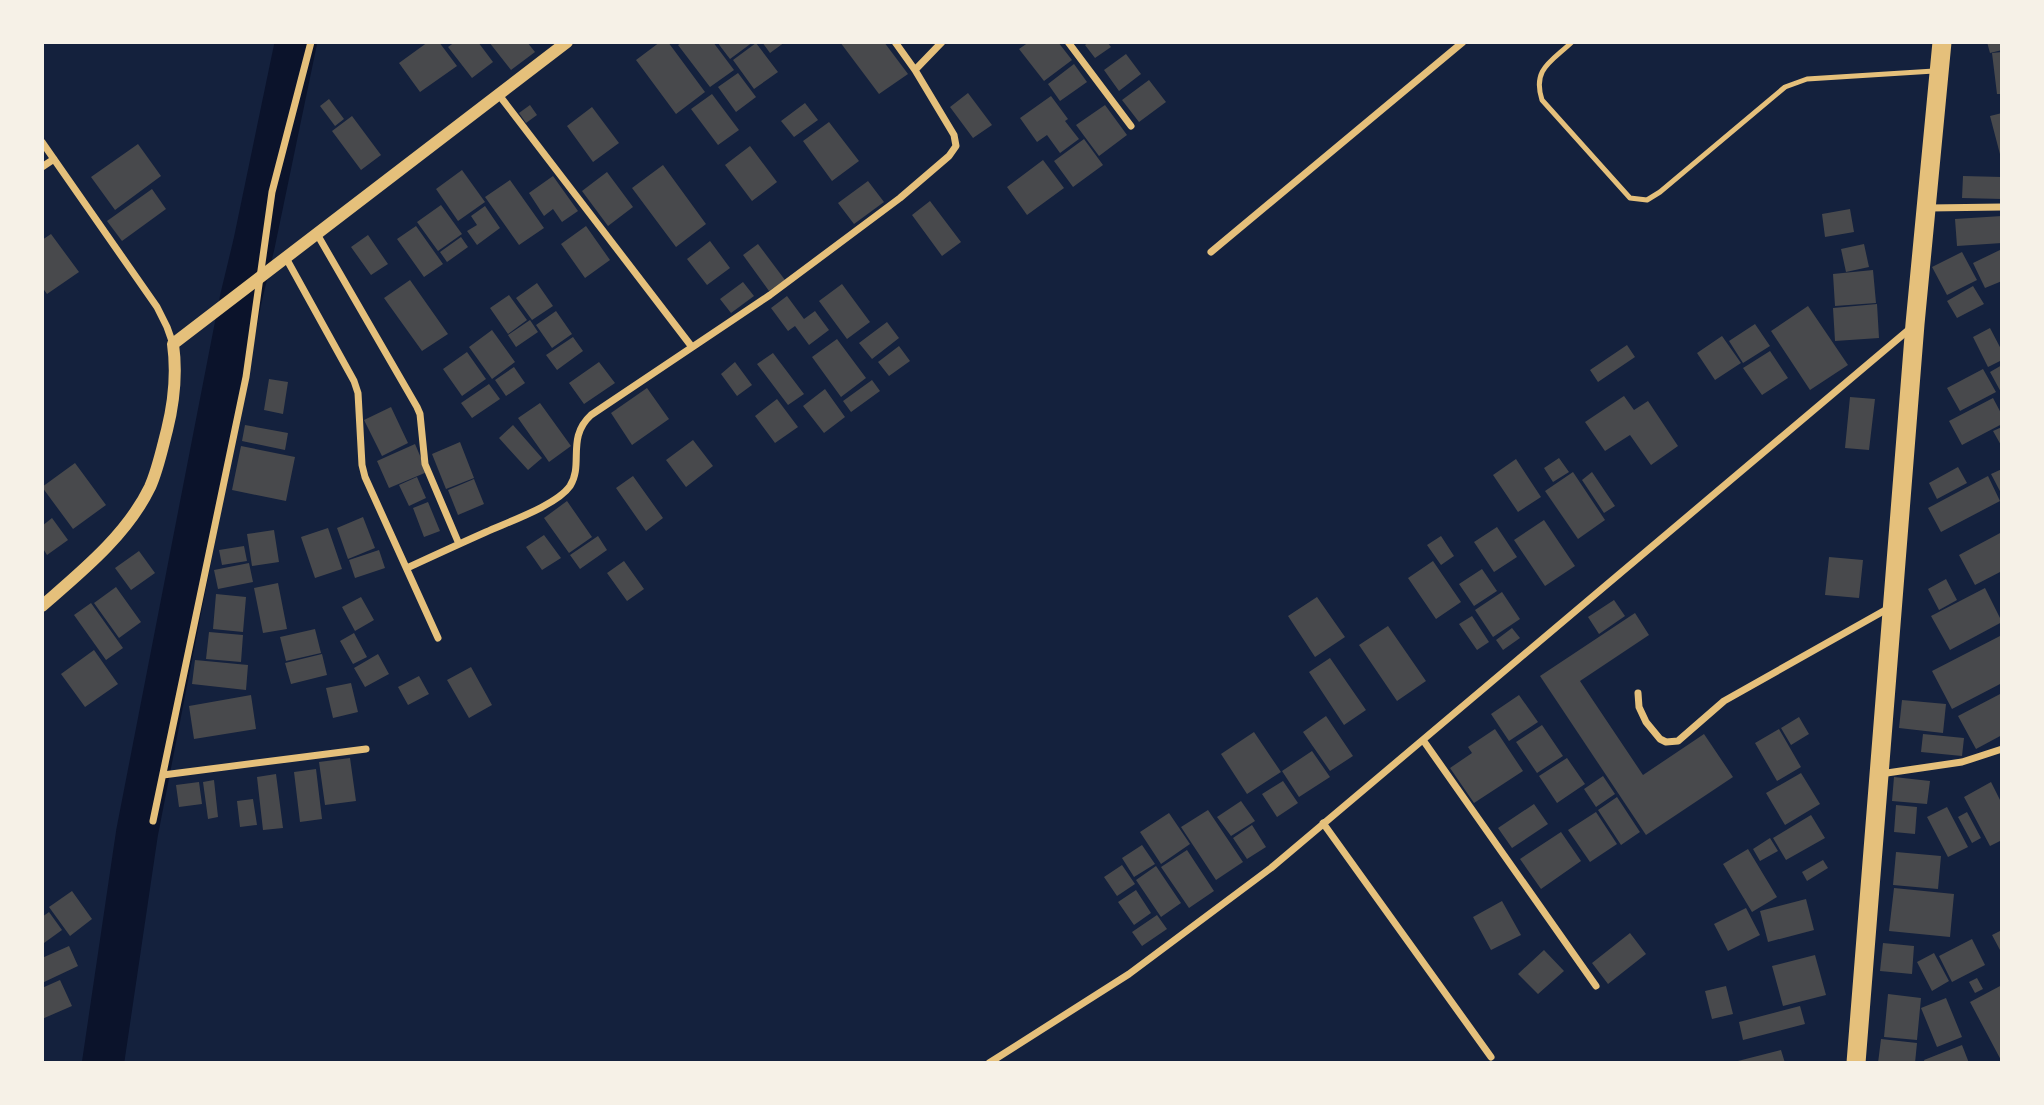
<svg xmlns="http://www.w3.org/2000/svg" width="2044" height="1105" font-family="Jost,sans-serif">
  <rect width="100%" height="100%" fill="#14213d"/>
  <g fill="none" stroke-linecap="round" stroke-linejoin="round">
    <path stroke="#0b132b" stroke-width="42" d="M103 1063 137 833 241 298 254 244 296 42"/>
  </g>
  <path fill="#48494c" d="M428 42H439L457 66 420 92 399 63Z
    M455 42H478L493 62 472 78 448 47Z
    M489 42H527L535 52 511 70Z
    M660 42H668L705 92 676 114 636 60Z
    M683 42H713L734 70 710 87 678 45Z
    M717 42H753L730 59Z
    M762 42H785L770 53Z
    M840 42H884L908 74 879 94Z
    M1029 42H1058L1072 60 1044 81 1019 49Z
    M1089 42H1107L1111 47 1095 58 1085 45Z
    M1987 42H2002V50L1990 53Z
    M756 43 778 72 754 89 733 60Z
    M2002 52V94H1997L1992 53Z
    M1126 54 1141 74 1119 91 1104 70Z
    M1074 64 1087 82 1060 101 1048 84Z
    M738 73 756 97 736 112 718 87Z
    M1149 80 1166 102 1139 122 1122 100Z
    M968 93 992 125 973 138 950 107Z
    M712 94 739 130 718 145 691 109Z
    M1051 96 1068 119 1065 121 1079 139 1060 153 1047 135 1037 142 1020 118Z
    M329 99 344 119 335 126 320 106Z
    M805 103 818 120 794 137 781 121Z
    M530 105 537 115 526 123 519 113Z
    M1105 105 1127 135 1099 156 1076 125Z
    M592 107 619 143 593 162 567 126Z
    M2002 113V158H2001L1990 116Z
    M352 116 381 155 361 170 332 131Z
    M829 122 859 161 832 181 803 141Z
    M1084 139 1103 165 1073 187 1054 161Z
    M138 144 161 176 115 210 91 177Z
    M750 146 777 182 752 201 725 165Z
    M1043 160 1064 188 1027 215 1007 187Z
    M663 165 706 224 676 247 632 188Z
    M462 170 485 202 458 221 436 189Z
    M607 172 633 207 608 226 582 191Z
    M553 176 578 211 562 222 553 209 544 216 529 193Z
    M1963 176 2002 177V199L1962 198Z
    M510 180 544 228 519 245 485 197Z
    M868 181 884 202 854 224 838 203Z
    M152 189 166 209 122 241 107 221Z
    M930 201 961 242 942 256 912 215Z
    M441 205 462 234 438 251 417 222Z
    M485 206 500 228 477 245 467 231 477 225 471 216Z
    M1850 209 1854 232 1825 237 1822 214Z
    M2002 216V243L1957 246 1955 219Z
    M416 226 443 264 424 277 397 239Z
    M586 226 610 260 585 278 561 244Z
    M51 234 79 272 47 294 42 287V240Z
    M368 235 388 264 371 275 351 247Z
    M461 237 468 247 447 262 440 252Z
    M710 241 730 268 707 285 687 259Z
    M758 244 785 280 769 291 743 255Z
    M1864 244 1869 267 1846 272 1841 249Z
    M2002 249V281L1985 288 1973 263Z
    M1962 252 1977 280 1947 295 1932 267Z
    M1873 270 1876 303 1835 306 1833 274Z
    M410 280 448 334 422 351 384 298Z
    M743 282 754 296 731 313 720 299Z
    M537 283 553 306 532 320 516 298Z
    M842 284 870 322 847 339 819 301Z
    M1973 286 1984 304 1957 318 1947 301Z
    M509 295 527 320 508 334 490 308Z
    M787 296 804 319 815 311 829 330 809 345 795 326 788 331 771 308Z
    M1877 304 1879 338 1835 341 1833 308Z
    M1808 306 1848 365 1810 390 1771 331Z
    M556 311 572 334 552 348 536 325Z
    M530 320 538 332 516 347 508 335Z
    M887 322 899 338 872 359 859 343Z
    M1755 324 1770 346 1743 363 1729 341Z
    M1990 328 2002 351V360L1988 367 1973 337Z
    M492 330 515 362 492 379 469 347Z
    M1722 336 1741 363 1715 380 1697 353Z
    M573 337 583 351 557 370 546 355Z
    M837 339 866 378 841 397 812 357Z
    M1627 345 1635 357 1598 382 1590 370Z
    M899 346 910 361 889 376 878 362Z
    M1770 351 1788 378 1762 395 1743 368Z
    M467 352 486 379 462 396 443 369Z
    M773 353 804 394 788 405 757 364Z
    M599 362 615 383 584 404 569 383Z
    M735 362 752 385 737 396 721 374Z
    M2002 365V394L1990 372Z
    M514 367 525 383 506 396 495 380Z
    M1983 369 1996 392 1960 411 1947 388Z
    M269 379 288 382 283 414 264 410Z
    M872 380 880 391 851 412 843 401Z
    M489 384 500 399 472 418 461 403Z
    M647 388 669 419 632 445 611 413Z
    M825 389 845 417 824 433 803 406Z
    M1624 396 1634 410 1648 401 1678 446 1651 465 1630 435 1605 451 1585 422Z
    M1850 397 1875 399 1869 450 1845 448Z
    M1993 398 2002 415V424L1962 445 1949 421Z
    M777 399 798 427 775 443 755 416Z
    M540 403 571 446 549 462 518 418Z
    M391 407 408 443 382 456 364 420Z
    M245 425 288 433 285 450 242 441Z
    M513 425 542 458 528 470 499 438Z
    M2002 427V447L1993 431Z
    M693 440 713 466 686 487 666 460Z
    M460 442 474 478 446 489 432 454Z
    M415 444 427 472 389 488 377 461Z
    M241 446 295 457 286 501 232 490Z
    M1559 458 1569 472 1553 482 1544 468Z
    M1516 459 1541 497 1518 512 1493 475Z
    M75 463 106 505 73 529 42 487Z
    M1958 467 1967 483 1937 499 1929 483Z
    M2002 469V495L1991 474Z
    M1573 472 1605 520 1578 539 1545 491Z
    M1592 472 1615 506 1604 513 1582 480Z
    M633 476 663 518 646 531 616 488Z
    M1988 476 2000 501 1941 532 1928 508Z
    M417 477 426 498 409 506 399 485Z
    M474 479 484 504 458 515 448 490Z
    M567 501 592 537 569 553 544 518Z
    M428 502 440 531 424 537 413 508Z
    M363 517 375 548 348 559 337 528Z
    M52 518 68 540 47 555 42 547V526Z
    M1544 520 1575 566 1545 586 1514 540Z
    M1497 527 1517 557 1494 572 1474 542Z
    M328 528 342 569 315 578 301 537Z
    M274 530 279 562 252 566 247 534Z
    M2002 532V571L1975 585 1959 555Z
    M544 535 561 558 542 570 526 547Z
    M598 536 607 550 580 569 570 555Z
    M1441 536 1454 556 1441 565 1427 545Z
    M244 546 247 561 222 565 219 550Z
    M379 550 385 568 355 578 349 560Z
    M139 551 155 573 131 590 115 568Z
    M1829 557 1863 560 1859 598 1825 595Z
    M624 561 644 589 627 601 607 573Z
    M1433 561 1461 602 1436 619 1408 578Z
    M249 563 253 582 218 589 214 570Z
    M1482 569 1497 591 1474 606 1459 584Z
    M1946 579 1957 600 1939 610 1928 589Z
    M278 583 287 629 263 633 254 588Z
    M116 587 141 622 119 638 94 603Z
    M1985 588 2002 622 1950 650 1931 616Z
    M1502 592 1520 619 1493 637 1475 610Z
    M216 594 246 597 243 632 213 629Z
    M361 597 374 620 355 631 342 607Z
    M1317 597 1345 637 1315 657 1288 616Z
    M1614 600 1625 616 1599 634 1588 617Z
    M91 603 123 648 106 660 74 615Z
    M1635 613 1649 635 1580 681 1643 775 1704 734 1733 777 1646 835 1540 676Z
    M1472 616 1489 642 1477 650 1459 624Z
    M1388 626 1426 681 1397 701 1359 645Z
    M1512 628 1520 638 1503 650 1496 640Z
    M315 629 321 653 286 661 280 637Z
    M209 632 243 635 241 662 206 659Z
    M354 633 367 657 353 664 340 641Z
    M2000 636 2002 639V683L1952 709 1932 671Z
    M94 650 118 684 85 707 61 674Z
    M322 654 327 675 291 684 285 663Z
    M378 654 389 674 365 687 354 668Z
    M1330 658 1366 710 1344 725 1309 672Z
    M195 660 248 665 246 690 192 684Z
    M471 667 492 705 469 718 447 680Z
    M419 676 429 694 408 705 398 687Z
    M351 683 358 712 333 718 326 688Z
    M2002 693V735L1976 749 1958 716Z
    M251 695 256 729 194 739 189 706Z
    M1519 695 1538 722 1509 741 1491 714Z
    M1902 700 1946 704 1943 733 1899 728Z
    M1326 716 1353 756 1330 771 1303 732Z
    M1799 717 1809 734 1791 745 1781 728Z
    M1542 725 1563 756 1537 773 1516 742Z
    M1495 729 1523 771 1474 803 1450 768 1472 753 1468 747Z
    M1779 729 1801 767 1777 781 1755 743Z
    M1254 732 1281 772 1247 794 1221 754Z
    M1923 734 1964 738 1962 756 1921 752Z
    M1312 751 1330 777 1299 797 1282 771Z
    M350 758 356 801 325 805 319 762Z
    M1567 758 1585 784 1557 803 1539 776Z
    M316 769 322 819 300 822 294 772Z
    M1801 773 1820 804 1785 825 1766 793Z
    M276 774 283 828 263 830 257 777Z
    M1603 776 1615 794 1596 807 1584 789Z
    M1894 777 1930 781 1927 804 1892 801Z
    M214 780 218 817 208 819 203 782Z
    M1283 781 1298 803 1277 817 1262 794Z
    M199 782 202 804 179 807 176 785Z
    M1991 782 2002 804V840L1990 846 1964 797Z
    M1617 797 1640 832 1621 845 1598 810Z
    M253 799 257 825 240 827 237 801Z
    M1241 801 1255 821 1231 836 1217 817Z
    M1534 804 1548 824 1512 848 1498 828Z
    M1896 805 1917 807 1915 834 1894 832Z
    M1947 807 1968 847 1948 857 1927 817Z
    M1208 810 1243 862 1216 880 1181 827Z
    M1596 812 1617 844 1590 862 1568 830Z
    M1967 812 1981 838 1972 843 1958 817Z
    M1169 813 1190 844 1161 864 1140 832Z
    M1811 815 1825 838 1786 860 1773 838Z
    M1252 825 1266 847 1247 859 1233 838Z
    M1561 832 1581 861 1541 889 1520 859Z
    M1770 838 1778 851 1760 861 1753 849Z
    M1142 845 1155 864 1134 877 1122 858Z
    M1748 849 1777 897 1752 912 1723 864Z
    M1187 850 1214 891 1189 908 1161 867Z
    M1896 852 1941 856 1938 889 1893 885Z
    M1823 860 1828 868 1807 881 1802 872Z
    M1122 865 1135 884 1117 896 1104 877Z
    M1156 866 1181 903 1161 917 1136 880Z
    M1894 888 1954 894 1950 937 1889 931Z
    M1136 890 1151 913 1134 925 1118 902Z
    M72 891 92 919 70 936 49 907Z
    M1806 899 1814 930 1768 942 1760 911Z
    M1502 901 1521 935 1491 950 1473 917Z
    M1746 908 1760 935 1728 951 1714 924Z
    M49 912 62 930 44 943 42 941V917Z
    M1157 915 1167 929 1142 946 1132 932Z
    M2002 930V949L2000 950 1992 935Z
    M1630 933 1646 954 1608 984 1592 963Z
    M1972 939 1985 965 1952 982 1939 956Z
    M1883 943 1914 946 1912 974 1880 971Z
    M69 946 78 966 42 983V958Z
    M1544 950 1564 971 1538 994 1518 974Z
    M1934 953 1949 981 1932 991 1917 962Z
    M1815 955 1826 995 1783 1006 1772 966Z
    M1977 978 1983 989 1975 993 1969 982Z
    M60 980 72 1006 42 1019V988Z
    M2002 985V1062L1970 1002Z
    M1726 986 1733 1014 1712 1019 1705 991Z
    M1888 994 1921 998 1917 1040 1884 1037Z
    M1946 998 1962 1037 1937 1047 1921 1008Z
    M1800 1006 1805 1024 1743 1040 1739 1022Z
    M1881 1039 1917 1043 1915 1063H1878Z
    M1962 1045 1969 1063H1925L1924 1060Z
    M1781 1050 1785 1063H1734V1062Z"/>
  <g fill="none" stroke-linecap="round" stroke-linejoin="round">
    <path stroke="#e5c07b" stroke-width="5" d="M1572 42C1551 62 1532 69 1542 100L1630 198 1647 200 1660 192 1785 87 1807 79 1934 71"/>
    <path stroke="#e5c07b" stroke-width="7" d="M895 42 915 70
      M1068 42 1131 126
      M499 95 692 347
      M42 142 157 307 167 327 173 344
      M42 167 54 159
      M1929 208 2002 207
      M317 234 417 407 420 414 425 464 459 544
      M1211 252 1463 42
      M286 258 354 381 358 393 362 465 365 477 438 638
      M407 568C433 556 459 544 486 532 508 522 557 505 570 486 584 464 566 438 591 415L770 295 900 198 949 156 956 146 954 135 915 70 942 42
      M1638 693 1639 707 1646 722 1660 739 1666 742 1678 741 1724 701 1889 608
      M1423 740 1596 986
      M1880 774 1962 762 2002 749
      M163 775 366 749
      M153 821 246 377 272 192 311 42
      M1323 823 1491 1057
      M989 1063 1129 974 1271 868 1912 327"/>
    <path stroke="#e5c07b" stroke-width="12" d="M42 606C81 572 127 535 150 487 158 469 162 449 167 430 174 402 177 373 173 344L567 42"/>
    <path stroke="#e5c07b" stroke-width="19" d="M1856 1063 1915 324 1942 42"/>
  </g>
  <rect width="2044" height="1105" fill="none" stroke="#f6f1e7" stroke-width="88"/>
</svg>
